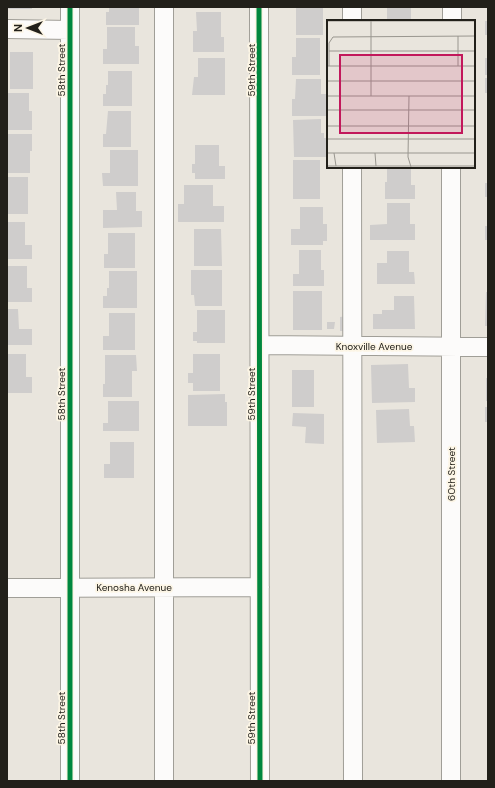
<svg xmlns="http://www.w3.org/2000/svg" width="495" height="788" font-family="'DM Sans',sans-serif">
  <rect width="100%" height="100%" fill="#e9e5dd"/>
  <path fill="#cfcdcc" d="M7 7H32V9H7Z
    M109 7H139V25H106V12H109Z
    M296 7H323V35H296Z
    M387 7H411V21H387Z
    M196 12H221V37H224V52H193V31H197Z
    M485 21H488V35H485Z
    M107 27H135V46H139V64H103V49H107Z
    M296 38H320V75H292V57H296Z
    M10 52H33V89H10Z
    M198 58H225V95H192L194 77H198Z
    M485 58H488V75H485Z
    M108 71H132V106H103V94H106V85H108Z
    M485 78H488V93H485Z
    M296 79H321V94H328V116H292V99H295Z
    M7 93H29V111H32V130H7Z
    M108 111H131V147H103V134H106Z
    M321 119V133H324V138H328V157H294L293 120Z
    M7 134H32V151H30V173H7Z
    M195 145H219V166H225V179H195V173H192V164H195Z
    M110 150H138V186H103L102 173H110Z
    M293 160H320V199H293Z
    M387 167H411V185H415V199H385V182H387Z
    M7 177H28V214H7Z
    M485 183H488V197H485Z
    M184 185H213V206H224V222H178V204H184Z
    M116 192H136V211H142V227L103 228V210H117Z
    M387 203H410V224H415V240H370V225L387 224Z
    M300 207H323V224H327V241H323V245H291V229H300Z
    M7 222H25V245H32V259H7Z
    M485 226H488V240H485Z
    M194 229H221L222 266H194Z
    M108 233H135V268H104V254H108Z
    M299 250H321V270H324V286H293V274H299Z
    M387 251H409V272H414L415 284H377V263H387Z
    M7 266H27V288H32V302H7Z
    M191 270H222V306H195L194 295H191Z
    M109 271H137V308H103V296H107V288H109Z
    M293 291H322V330H293Z
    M486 292H488V326H485Z
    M394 296H414L415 329H373V314H382V310H394Z
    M7 309H18L19 329H32V345H7Z
    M197 310H225V343H197V341H193V332H197Z
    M109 313H135V350H103V336H109Z
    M348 316V331H340V317Z
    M327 322H335L334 329H327Z
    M7 354H26V377H32V393H7Z
    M193 354H220V391H193V383H188V373H193Z
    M105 355H136L137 371H132V397H103V384H105Z
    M408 364 409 388H415V402L372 403 371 365Z
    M292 370H314V407H292Z
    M486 378H488V401H486Z
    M225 394V402H227V426H188V395Z
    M108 401H139V431H103V423H108Z
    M485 407H488V422H485Z
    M409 409 410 426H414L415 442 377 443 376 410Z
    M293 413 324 414V444L305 443 306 427 292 426Z
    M110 442H134V478H104V464H110Z"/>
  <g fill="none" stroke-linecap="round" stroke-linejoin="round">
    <g stroke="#a09e97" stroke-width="20">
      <path id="minor" d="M70 7V781
        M259 7 260 781
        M352 7V21
        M452 21V7
        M7 29 70 30
        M352 167 353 781
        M260 345 488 347
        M7 588 260 587
        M164 781V7
        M451 781V167"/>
    </g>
    <use href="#minor" stroke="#fcfbfa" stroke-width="18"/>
    <g stroke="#fcf5e5" stroke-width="8">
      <path id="cycleway" d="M70 7V781
        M259 7 260 781"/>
    </g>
    <use href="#cycleway" stroke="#00873e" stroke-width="5"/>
  </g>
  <g text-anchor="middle" stroke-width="3.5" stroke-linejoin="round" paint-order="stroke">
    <g font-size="10" fill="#22201a" stroke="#fcf5e5">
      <text transform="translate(61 70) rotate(-90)" y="4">58th Street</text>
      <text transform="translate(251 70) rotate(-90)" y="4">59th Street</text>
      <text x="374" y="350">Knoxville Avenue</text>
      <text transform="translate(61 394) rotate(-90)" y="4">58th Street</text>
      <text transform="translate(251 394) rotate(-90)" y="4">59th Street</text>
      <text transform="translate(451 474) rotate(-90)" y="4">60th Street</text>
      <text x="134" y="591">Kenosha Avenue</text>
      <text transform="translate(61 718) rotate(-90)" y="4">58th Street</text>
      <text transform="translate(251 718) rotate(-90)" y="4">59th Street</text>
    </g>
  </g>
  <g transform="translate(327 20)">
    <rect width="148" height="148" fill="#e9e5dd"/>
    <path fill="none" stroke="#99968f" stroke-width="1" d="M0 1H148M44 1V76M2 31H148M0 46H148M2 46V23L6 17 148 16M131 46V16M0 61H148M0 76H148M82 76 81 137 84 147M0 90H148M0 106H148M0 119H148M0 133H148M7 133 9 146M48 133 49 146M0 146H148"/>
    <path fill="#c2185b" fill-opacity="0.15" stroke="#c2185b" stroke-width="2" d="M13 35H135V113H13Z"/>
    <rect width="148" height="148" fill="none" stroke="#22201a" stroke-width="2"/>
  </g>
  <rect width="495" height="788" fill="none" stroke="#22201a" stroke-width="16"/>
  <g transform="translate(28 28) rotate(270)" stroke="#fcf5e5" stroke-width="3" paint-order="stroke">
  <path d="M0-3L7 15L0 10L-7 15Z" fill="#22201a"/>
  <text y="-6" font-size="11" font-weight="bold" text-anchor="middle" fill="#22201a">N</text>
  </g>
</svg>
